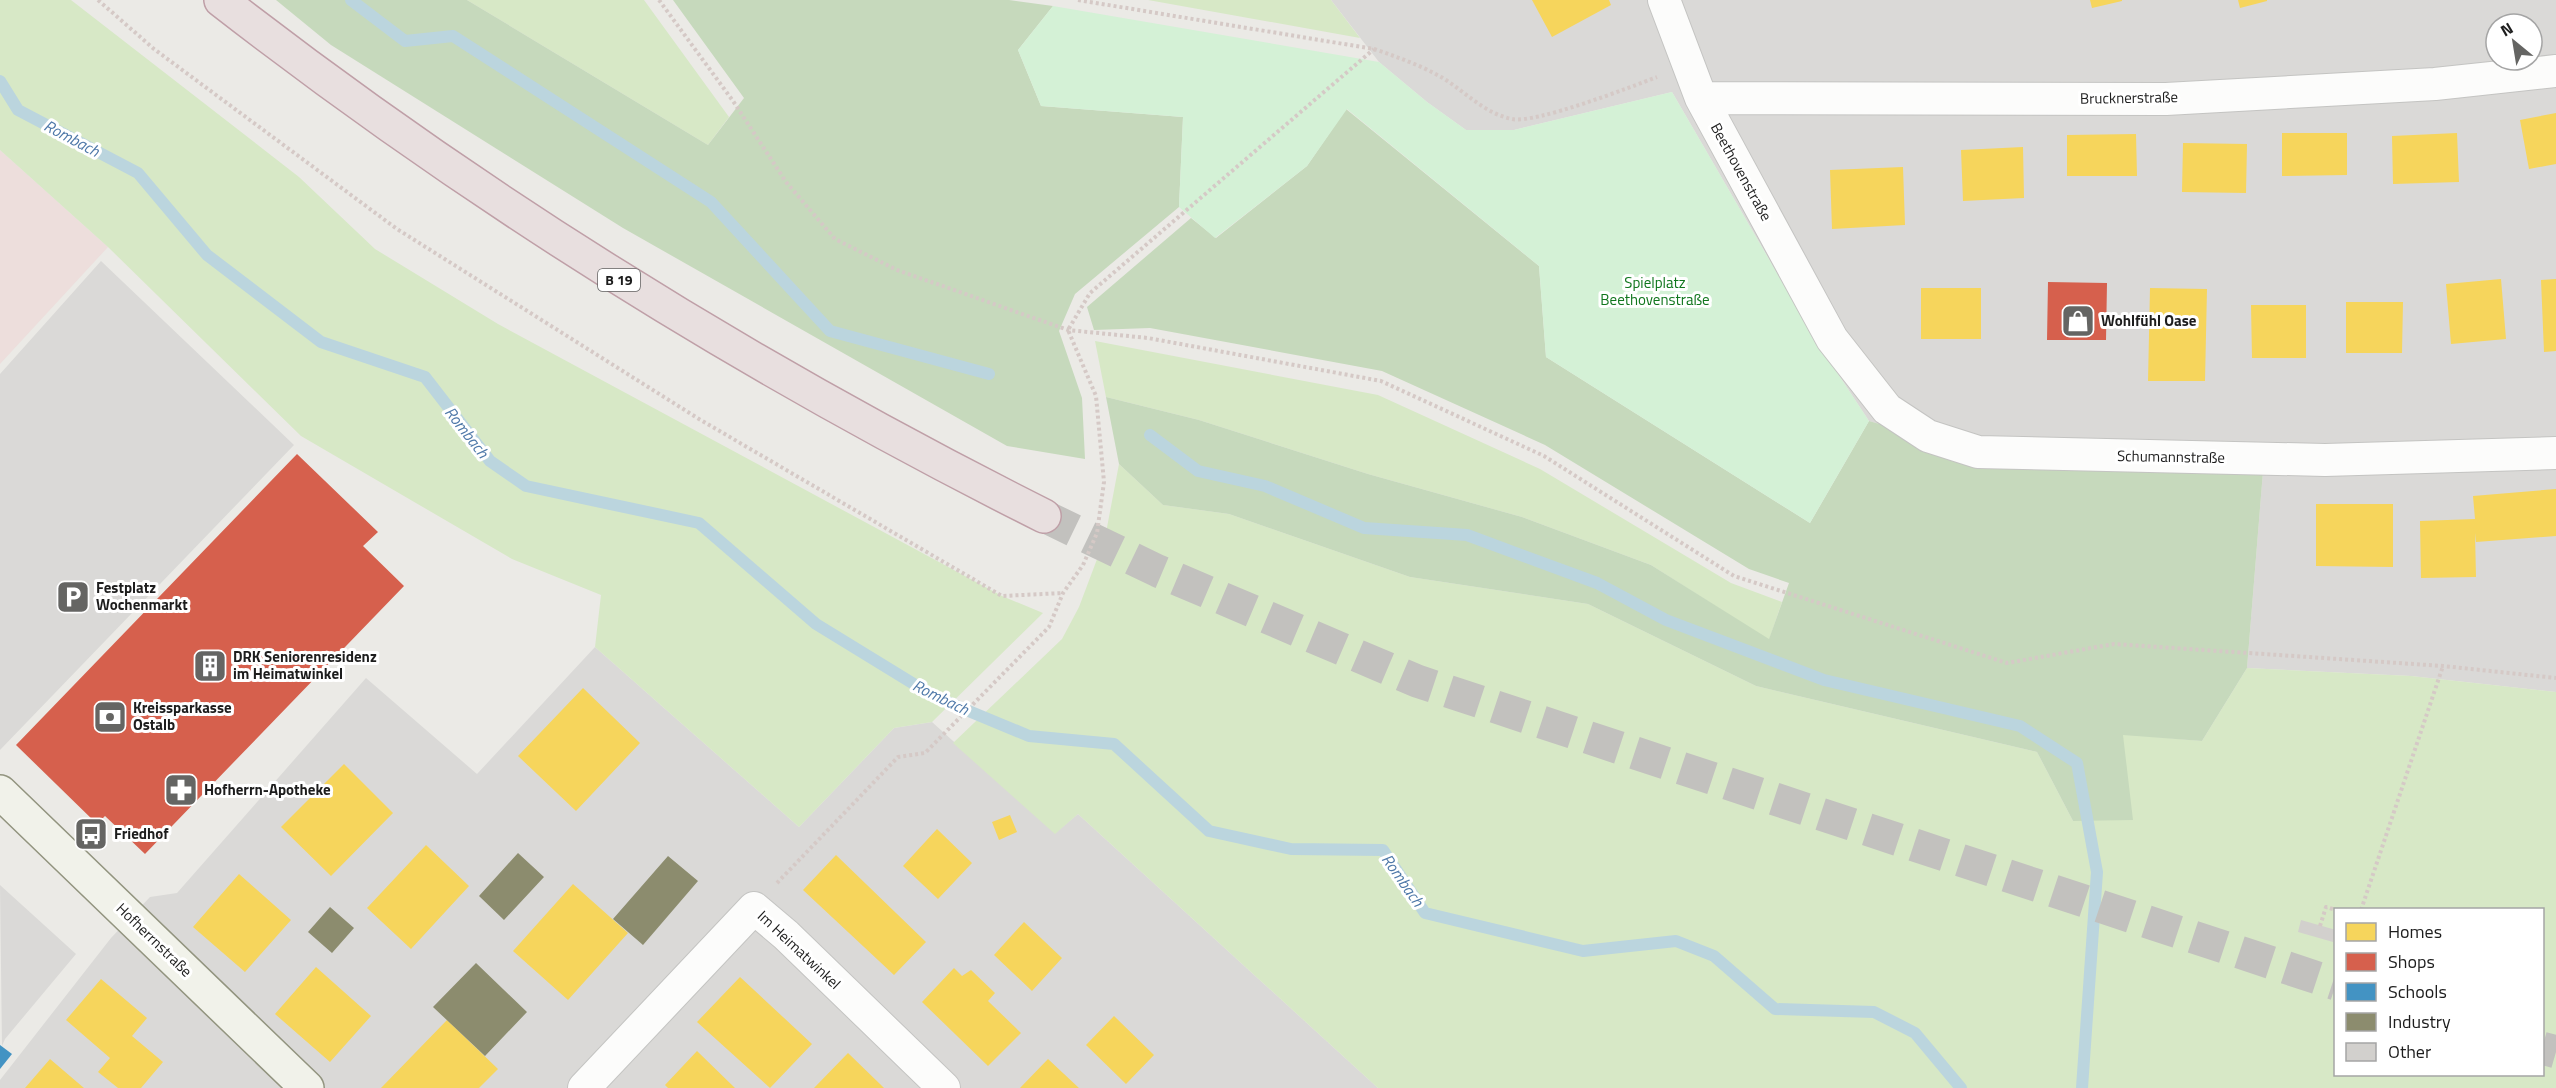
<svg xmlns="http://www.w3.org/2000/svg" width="2556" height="1088" font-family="'Titillium Web',sans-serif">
  <rect width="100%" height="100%" fill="#ebeae6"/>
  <path fill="#dad9d7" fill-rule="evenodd" d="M1331 0H2556V692L2411 676 2247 668 2264 459 1978 452 1869 421 1817 342 1672 92 1514 130H1466L1427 102 1379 62ZM2496 24H2532V60H2496Z
    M101 261 294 445 0 750V374Z
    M595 647 799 827 894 728 932 722 1055 833 1078 814 1378 1088H0V1080L111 938 150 897 177 893 366 678 477 774Z
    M0 885 76 954 5 1039 2 1046Z"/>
  <path fill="#eddedc" d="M0 150 108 247 0 364Z"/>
  <path fill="#d7e8c6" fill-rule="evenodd" d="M0 0H71L299 177 375 249 498 324 1002 596 1043 613 932 722 894 728 799 827 595 647 601 595 512 559 301 436 108 247 0 150Z
    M467 0H644L729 117 708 145Z
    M1148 0H1331L1360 38Z
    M1095 341 1378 395 1540 469 1731 583 1782 602 1769 640 1651 565 1522 517 1368 474 1199 420 1106 397Z
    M1119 464 1163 505 1229 514 1410 577 1588 604 1756 686 2037 752 2073 821 2122 734 2202 741 2247 668 2411 676 2556 692V1088H1378L1078 814 1055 834 953 743 1062 639 1079 607 1105 538ZM2336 910H2542V1074H2336Z"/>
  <path fill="#c6d9bc" d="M276 0H467L708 145 744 98 673 0H1009L1053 6 1018 50 1041 106 1183 117 1179 207 1075 294 1059 331 1082 398 1085 459 1007 446 623 228 331 45Z
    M1346 109 1539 266 1546 357 1810 523 1869 421 1978 452 2264 459 2247 668 2202 741 2123 735 2133 820 2073 821 2037 752 1756 686 1588 604 1410 577 1229 514 1163 505 1119 464 1106 397 1199 420 1368 474 1522 517 1651 565 1769 639 1789 583 1749 569 1545 445 1382 371 1150 328 1094 330 1087 307 1191 218 1216 238 1307 166Z"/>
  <path fill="#d4f1d6" d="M1053 6 1379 62 1427 102 1466 130H1514L1672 92 1817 342 1869 421 1810 523 1546 357 1539 266 1347 109 1307 166 1215 238 1179 207 1183 117 1041 106 1018 50Z"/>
  <path fill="#f6d55c" d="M1532 0H1609L1611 5 1552 37Z
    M2090 0H2122V1L2092 8Z
    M2238 0H2267V1L2240 8Z
    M2556 113V164L2529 169 2520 120Z
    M2282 133H2347V175L2282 176Z
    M2457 133 2459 182 2393 184 2392 136Z
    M2136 134 2137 176H2067V135Z
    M2183 143 2247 144 2246 193 2182 192Z
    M2023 147 2024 198 1963 201 1961 150Z
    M1903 167 1905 225 1832 229 1830 170Z
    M2501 279 2506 339 2451 344 2446 284Z
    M2556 279V351L2544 352 2541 280Z
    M1921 288H1981V339H1921Z
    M2150 288 2207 289 2205 381H2148Z
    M2346 302H2403L2402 353H2346Z
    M2251 305H2306V358H2252Z
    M2556 489V536L2476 542 2475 533 2476 577 2421 578 2420 521 2475 519 2473 496Z
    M2316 504H2393V567L2316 566Z
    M583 688 640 743 576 811 518 756Z
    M344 764 393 813 331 876 281 827Z
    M1010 815 1017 832 999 840 992 822Z
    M937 829 972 863 938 899 903 866Z
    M426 845 469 886 411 949 367 908Z
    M836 855 926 942 894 975 803 890Z
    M239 874 291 920 245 972 193 927Z
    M573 884 628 933 568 1000 513 951Z
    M1024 922 1062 958 1032 991 994 955Z
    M316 967 371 1016 330 1062 275 1014Z
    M954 968 962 976 971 970 995 993 988 1001 1021 1033 988 1066 922 1002Z
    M740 977 812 1044 770 1088 697 1022Z
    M101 979 147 1018 132 1036 163 1062 141 1088H118L98 1072 110 1058 66 1020Z
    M1114 1016 1154 1055 1126 1084 1086 1045Z
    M447 1020 498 1069 479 1088H381Z
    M697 1051 735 1088H668L665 1085Z
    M848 1053 880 1084 884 1088H814Z
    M50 1059 84 1088H25Z
    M1048 1059 1079 1088H1020Z"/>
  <path fill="#d6604d" d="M2048 282 2107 283 2106 340H2047Z
    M297 454 378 532 363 546 404 586 145 854 105 816 97 824 16 745Z"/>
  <path fill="#4393c3" d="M0 1045 12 1054 0 1069Z"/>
  <path fill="#8c8c6e" d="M518 853 544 877 504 920 479 896Z
    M668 856 698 881 643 945 613 919Z
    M330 907 354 928 332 953 308 932Z
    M476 963 527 1012 485 1056 433 1007Z"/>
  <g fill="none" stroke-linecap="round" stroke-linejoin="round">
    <path stroke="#bbd5de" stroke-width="12" d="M351 0 405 41 453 36 711 202 830 331 989 374
      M0 81 18 110 138 173 207 255 321 342 425 377 490 461 526 486 699 523 816 624 935 697 1029 736 1114 744 1209 831 1291 849 1383 850 1425 913 1583 951 1676 941 1714 956 1775 1009 1874 1012 1915 1033 1961 1088
      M1150 435 1198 471 1265 486 1364 528 1467 535 1597 583 1666 620 1824 680 2020 726 2077 763 2097 872 2082 1088"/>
  </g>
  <path fill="#d2d0cd" d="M2301 920 2336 930 2333 942 2298 932Z"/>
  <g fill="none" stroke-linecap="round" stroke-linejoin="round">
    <path stroke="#c2c1be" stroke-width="33" stroke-dasharray="33 16" stroke-linecap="butt" d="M1044 516 1158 571 1417 681 2336 984
      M2542 1048 2556 1052"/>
    <g stroke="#c4c4c2" stroke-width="34">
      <path id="street" d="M1664 0 1701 98 1832 339 1887 409 1928 436 1978 452 2325 460 2556 453
        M1701 98 2166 99 2435 84 2556 71
        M584 1088 754 908 786 935 944 1088"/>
    </g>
    <g stroke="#92947f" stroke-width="36">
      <path id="secondary" d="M0 792 307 1088"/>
    </g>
    <g stroke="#bf9fa7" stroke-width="36">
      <path id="highway" d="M221 0C478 200 753 370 1044 516"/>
    </g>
    <path stroke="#d5c9c6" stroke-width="4" stroke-dasharray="3 3" stroke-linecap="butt" d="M98 0 154 49 397 229 699 419 1002 596 1063 593
      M659 0 733 101 786 182 835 239 897 270 1068 330 1148 338 1381 381 1544 456 1734 576 2007 663 2114 644 2443 666 2556 678
      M1078 0 1374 49C1397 57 1420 65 1441 77 1465 91 1483 113 1512 119 1535 124 1631 87 1657 77
      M777 883 898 757 925 753 1049 627 1063 593 1083 565 1097 533 1104 482 1096 396 1068 330 1090 293 1374 49
      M2361 910 2443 666
      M2320 926 2326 907 2336 910"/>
    <use href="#street" stroke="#fcfcfb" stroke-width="32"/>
    <use href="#secondary" stroke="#f1f2ea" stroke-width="33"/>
    <use href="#highway" stroke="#e8dfdf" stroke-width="33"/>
  </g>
  <defs>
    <g id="shop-square" transform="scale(1.725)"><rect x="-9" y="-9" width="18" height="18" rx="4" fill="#656563" stroke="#fff"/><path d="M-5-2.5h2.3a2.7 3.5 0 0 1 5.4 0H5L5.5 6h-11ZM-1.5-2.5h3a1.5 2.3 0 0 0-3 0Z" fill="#fff"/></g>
    <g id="parking-square" transform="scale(1.725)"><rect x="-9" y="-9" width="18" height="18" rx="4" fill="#656563" stroke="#fff"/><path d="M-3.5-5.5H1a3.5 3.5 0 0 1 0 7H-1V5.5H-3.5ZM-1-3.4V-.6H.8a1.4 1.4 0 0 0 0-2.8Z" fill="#fff"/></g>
    <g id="building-square" transform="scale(1.725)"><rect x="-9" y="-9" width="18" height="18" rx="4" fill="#656563" stroke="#fff"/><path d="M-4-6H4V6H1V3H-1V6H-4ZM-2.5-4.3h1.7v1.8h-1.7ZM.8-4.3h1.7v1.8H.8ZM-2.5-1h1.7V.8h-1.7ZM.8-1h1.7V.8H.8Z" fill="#fff"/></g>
    <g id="bank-square" transform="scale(1.725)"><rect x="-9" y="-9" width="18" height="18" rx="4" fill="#656563" stroke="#fff"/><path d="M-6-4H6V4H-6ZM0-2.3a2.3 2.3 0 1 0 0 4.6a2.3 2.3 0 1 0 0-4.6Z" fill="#fff"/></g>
    <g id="pharmacy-square" transform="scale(1.725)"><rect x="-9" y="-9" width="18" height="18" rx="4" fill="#656563" stroke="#fff"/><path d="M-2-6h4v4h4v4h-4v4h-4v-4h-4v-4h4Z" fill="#fff"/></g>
    <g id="bus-square" transform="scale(1.725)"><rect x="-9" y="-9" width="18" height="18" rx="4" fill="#656563" stroke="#fff"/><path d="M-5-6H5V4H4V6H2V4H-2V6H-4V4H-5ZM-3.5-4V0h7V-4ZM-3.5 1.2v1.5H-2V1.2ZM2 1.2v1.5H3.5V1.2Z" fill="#fff"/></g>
  </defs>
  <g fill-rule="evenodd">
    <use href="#shop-square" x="2078" y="321"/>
    <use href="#parking-square" x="73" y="597"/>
    <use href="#building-square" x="210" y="666"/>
    <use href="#bank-square" x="110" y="717"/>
    <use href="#pharmacy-square" x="181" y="790"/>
    <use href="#bus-square" x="91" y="834"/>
  </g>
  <g text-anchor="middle" stroke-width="6" stroke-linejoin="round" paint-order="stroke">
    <rect fill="#fff" stroke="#616161" stroke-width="1.5" x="598" y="269" width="42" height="22" rx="4.5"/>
    <g font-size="14" font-weight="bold" fill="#1d1d1d">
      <text x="619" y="285">B 19</text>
    </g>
    <g font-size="15" fill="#1d1d1d" stroke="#fff">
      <text transform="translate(2129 98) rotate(-1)" y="5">Brucknerstraße</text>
      <text transform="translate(1741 172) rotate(61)" y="5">Beethovenstraße</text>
      <text transform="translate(2171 457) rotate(1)" y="5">Schumannstraße</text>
      <text transform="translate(154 940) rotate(44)" y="5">Hofherrnstraße</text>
      <text transform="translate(799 950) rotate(43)" y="5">Im Heimatwinkel</text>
    </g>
    <g font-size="15" fill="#10761d" stroke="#fff">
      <text x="1655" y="288">Spielplatz<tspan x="1655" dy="17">Beethovenstraße</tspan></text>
    </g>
    <g font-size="15" font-weight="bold" fill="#1d1d1d" stroke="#fff" text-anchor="start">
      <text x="2101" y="326">Wohlfühl Oase</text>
      <text x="96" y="593">Festplatz<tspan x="96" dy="17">Wochenmarkt</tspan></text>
      <text x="233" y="662">DRK Seniorenresidenz<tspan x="233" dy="17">im Heimatwinkel</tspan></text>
      <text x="133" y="713">Kreissparkasse<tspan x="133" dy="17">Ostalb</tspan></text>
      <text x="204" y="795">Hofherrn-Apotheke</text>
      <text x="114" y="839">Friedhof</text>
    </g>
    <g font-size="16" font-style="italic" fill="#4e78a8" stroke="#fff">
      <text transform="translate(72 138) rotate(28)" y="6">Rombach</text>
      <text transform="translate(467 432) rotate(52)" y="6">Rombach</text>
      <text transform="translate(941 697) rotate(26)" y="6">Rombach</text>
      <text transform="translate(1403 880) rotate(55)" y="6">Rombach</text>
    </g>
  </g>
  <rect x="2334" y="908" width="210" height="168" fill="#ffffff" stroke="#a5a5a5" stroke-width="1.5"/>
  <rect x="2346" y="923" width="30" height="18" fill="#f6d55c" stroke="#a5a5a5" stroke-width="1.5"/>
  <text x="2388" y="938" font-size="18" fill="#1d1d1d">Homes</text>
  <rect x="2346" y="953" width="30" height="18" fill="#d6604d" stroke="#a5a5a5" stroke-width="1.5"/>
  <text x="2388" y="968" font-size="18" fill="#1d1d1d">Shops</text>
  <rect x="2346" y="983" width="30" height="18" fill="#4393c3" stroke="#a5a5a5" stroke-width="1.5"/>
  <text x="2388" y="998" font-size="18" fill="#1d1d1d">Schools</text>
  <rect x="2346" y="1013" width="30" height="18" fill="#8c8c6e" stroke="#a5a5a5" stroke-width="1.5"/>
  <text x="2388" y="1028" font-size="18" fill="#1d1d1d">Industry</text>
  <rect x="2346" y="1043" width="30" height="18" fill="#d2d0cd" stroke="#a5a5a5" stroke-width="1.5"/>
  <text x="2388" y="1058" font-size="18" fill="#1d1d1d">Other</text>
  <g transform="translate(2514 42) rotate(330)"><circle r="28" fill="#ffffff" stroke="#a5a5a5" stroke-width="1.5"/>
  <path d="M0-4.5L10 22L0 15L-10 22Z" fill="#656563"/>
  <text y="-9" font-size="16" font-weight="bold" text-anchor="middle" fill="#1d1d1d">N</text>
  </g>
</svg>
